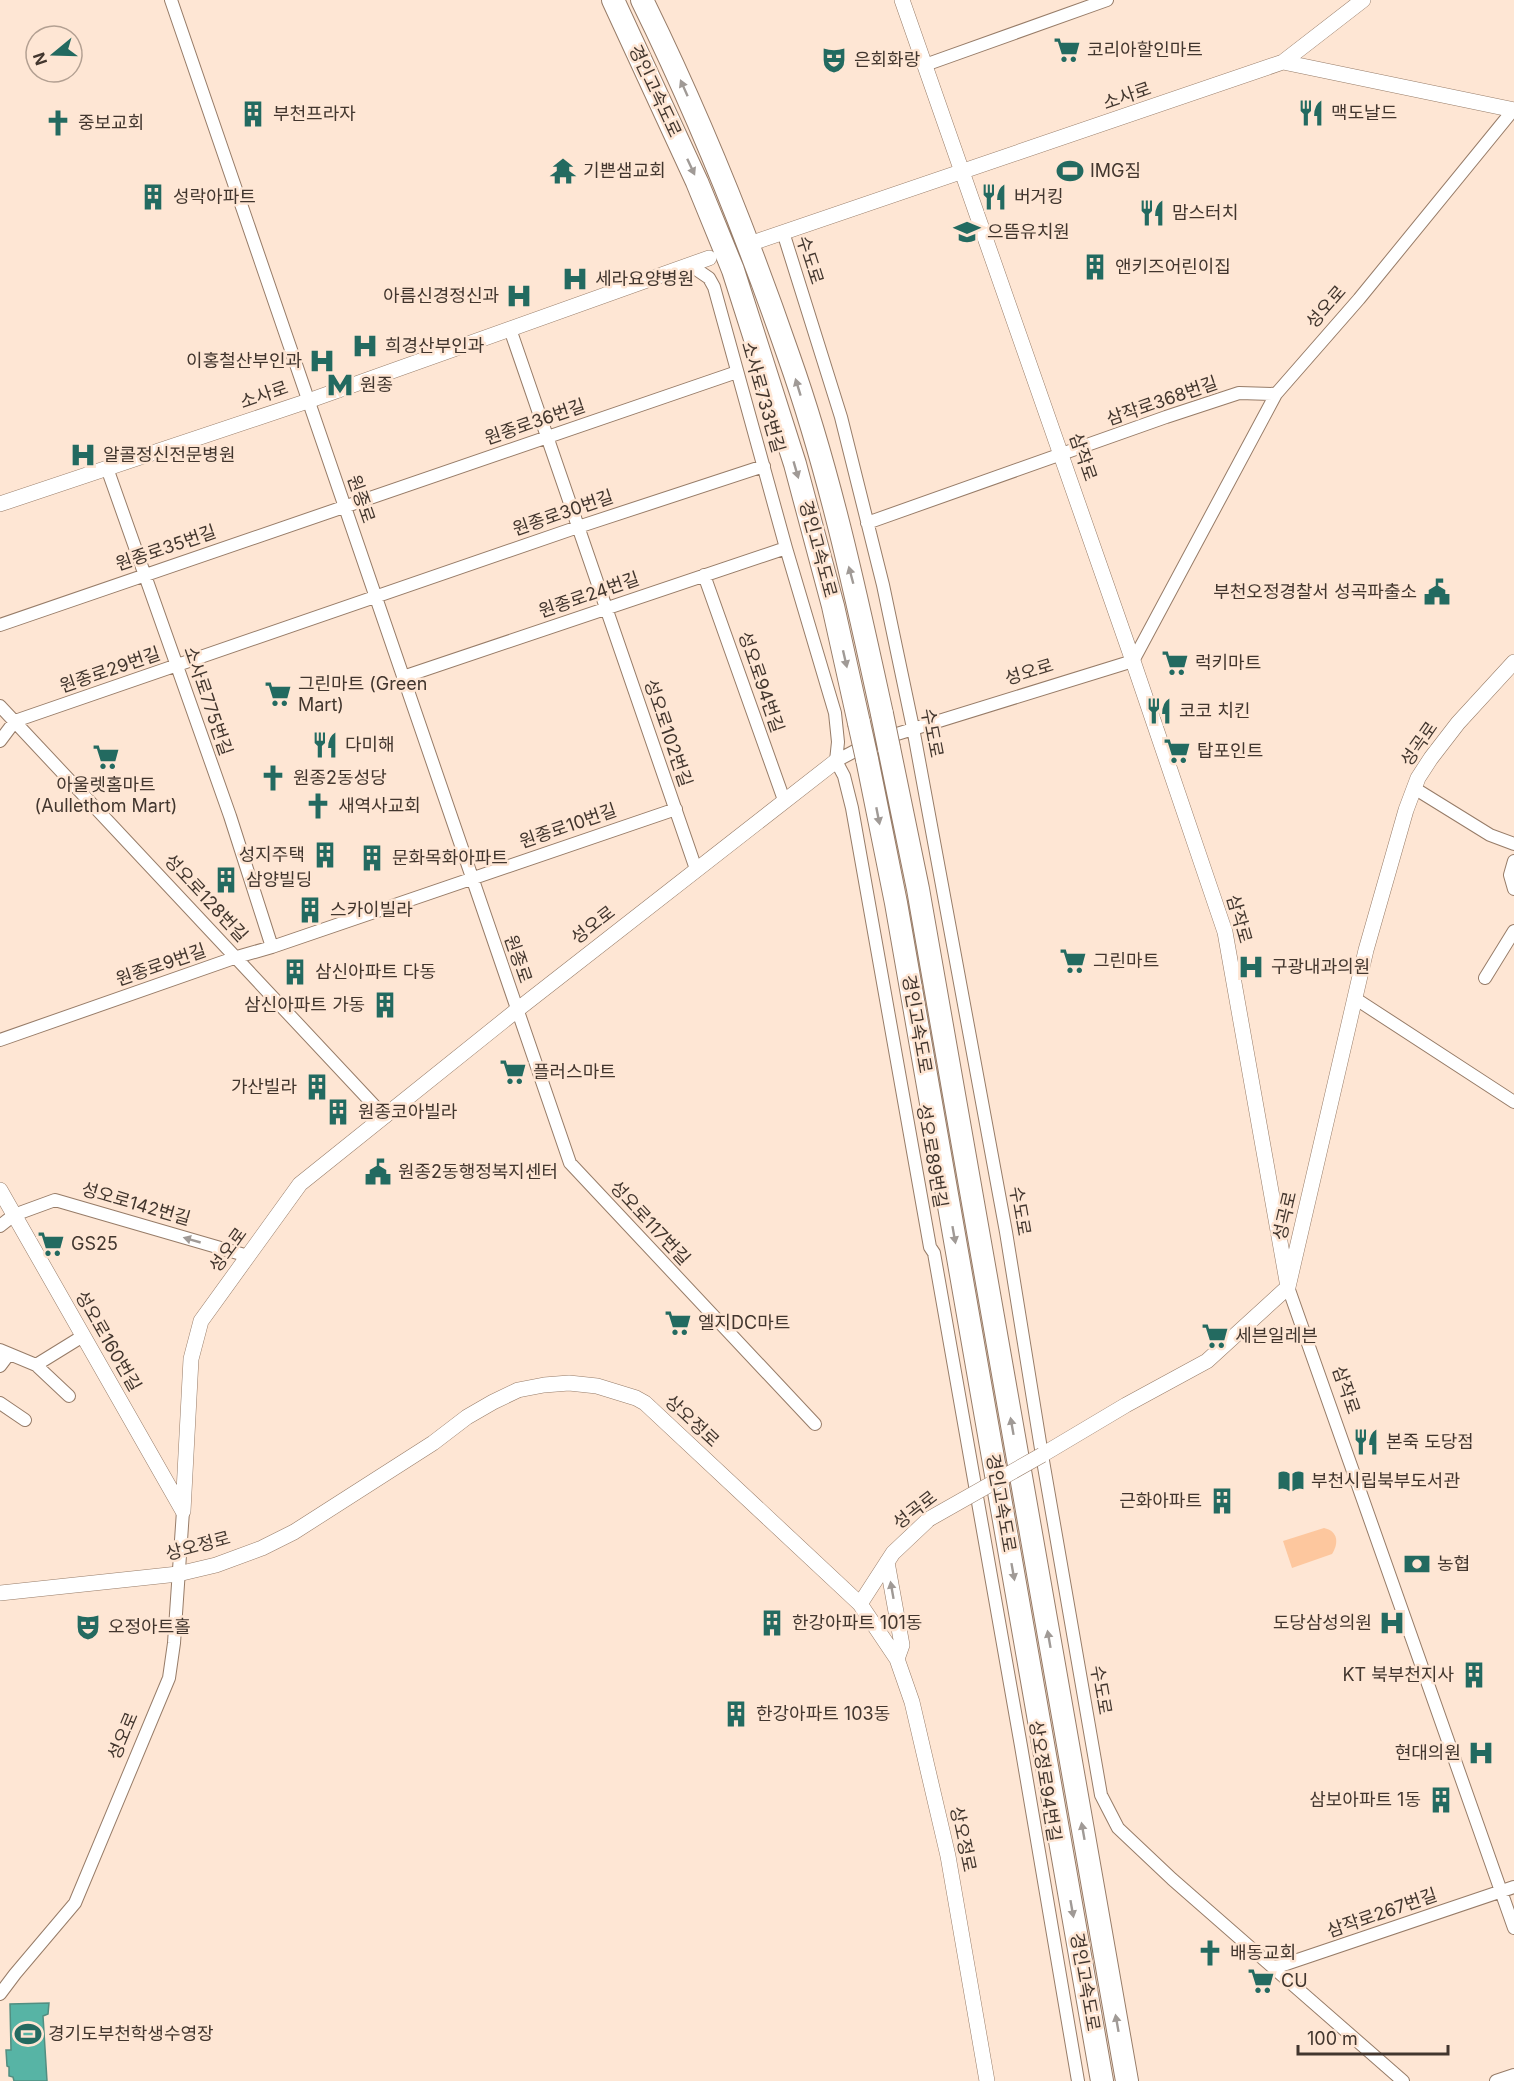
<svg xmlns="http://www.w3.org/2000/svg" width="1514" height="2081" font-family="Inter,'Noto Sans KR',sans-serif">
  <rect width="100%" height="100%" fill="#fee6d4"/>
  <path fill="#fdc79e" d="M1324 1528C1338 1531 1339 1543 1332 1554L1292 1568 1283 1541Z"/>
  <path fill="#57b4a5" stroke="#518e81" stroke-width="1.5" d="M49 2003 48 2014 43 2016 47 2081H14L13 2077 9 2076V2067L7 2066 6 2050H11L10 2004Z"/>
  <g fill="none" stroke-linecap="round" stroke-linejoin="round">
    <g stroke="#977c68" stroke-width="14">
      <path id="minor" d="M171 0 570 1163 815 1424
        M925 65 1107 0
        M783 232 841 417 883 585 913 728 1006 1232 1042 1455 1101 1795 1118 1828 1172 1879 1403 2081
        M690 265 709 278 714 287 786 548 835 713 838 742 836 761
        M510 329 696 869
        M107 468 230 816 272 947
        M867 523 1166 417 1239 393 1276 394
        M704 575 784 800
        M0 625 737 372
        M403 677 786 548
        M0 706 385 1117
        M884 738 1133 661 1276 394 1359 299 1514 109
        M0 741 15 721 578 527 764 466
        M836 761 844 776 852 808 930 1247 934 1253 1021 1746 1078 2081
        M836 761 868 744
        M1414 788 1490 835 1514 844
        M1514 861 1510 875 1514 889
        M1485 978 1514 931
        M1356 999 1514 1102
        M0 1040 237 957 272 947 676 809
        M0 1226 14 1215 55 1200 248 1256
        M1288 1287 1514 1928
        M0 1350 36 1365 83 1336
        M36 1365 69 1396
        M0 1366 9 1354
        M0 1403 25 1420
        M1274 1968 1514 1887
        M0 1994 15 1974 75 1903 169 1678 174 1643 183 1511
        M1496 2081 1514 2075"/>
    </g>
    <g stroke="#977c68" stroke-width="16">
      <path id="tertiary" d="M902 0 1133 661 1225 932 1288 1287
        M1283 62 1363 0
        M758 241 1283 62 1514 110
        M0 504 308 401 709 258
        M0 1190 183 1511
        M1042 1455 1126 1405 1207 1361 1288 1287 1366 950 1406 810 1418 778 1431 758 1458 723 1514 662
        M183 1511 191 1359 201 1321 300 1184 517 1010 836 761
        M887 1562 902 1645 897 1659
        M0 1593 178 1574 216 1565 262 1548 294 1532 433 1443 467 1417 493 1402 518 1390 544 1385 569 1383 597 1386 636 1398 645 1403 860 1604 897 1659 912 1702 948 1856 987 2081
        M860 1604 893 1553 929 1519"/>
    </g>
    <g stroke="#977c68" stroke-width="24">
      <path id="motorway" d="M613 0 697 182 733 270 795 464 833 606 859 723
        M642 0C699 116 747 235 789 357 830 473 856 595 882 714
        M889 748 918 889 1127 2081
        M867 759 896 903 1102 2081"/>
    </g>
    <use href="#minor" stroke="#fff" stroke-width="12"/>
    <use href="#tertiary" stroke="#fff" stroke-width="15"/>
    <use href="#motorway" stroke="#fff" stroke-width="22"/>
    <g stroke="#977c68" stroke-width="16" stroke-linecap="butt">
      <path id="tertiary-bridge" d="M929 1519 1042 1455"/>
    </g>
    <g stroke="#977c68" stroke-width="24" stroke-linecap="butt">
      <path id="motorway-bridge" d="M882 714 889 748
        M859 723 867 759"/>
    </g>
    <use href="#tertiary-bridge" stroke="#fff" stroke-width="15"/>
    <use href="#motorway-bridge" stroke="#fff" stroke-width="22"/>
  </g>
  <defs><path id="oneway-solid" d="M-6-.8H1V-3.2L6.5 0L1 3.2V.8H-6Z" transform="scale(1.5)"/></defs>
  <g fill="#a09a96">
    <use href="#oneway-solid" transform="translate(684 88) rotate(-114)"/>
    <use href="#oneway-solid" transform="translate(691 167) rotate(65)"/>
    <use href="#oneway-solid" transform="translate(798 387) rotate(-107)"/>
    <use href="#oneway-solid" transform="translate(796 470) rotate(74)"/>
    <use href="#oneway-solid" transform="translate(851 575) rotate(-105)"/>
    <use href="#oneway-solid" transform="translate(845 659) rotate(77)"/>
    <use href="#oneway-solid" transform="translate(878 816) rotate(79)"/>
    <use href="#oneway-solid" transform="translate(954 1235) rotate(80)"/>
    <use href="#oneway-solid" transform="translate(192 1240) rotate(-164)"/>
    <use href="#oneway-solid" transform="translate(1012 1426) rotate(-100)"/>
    <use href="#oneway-solid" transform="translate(1013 1572) rotate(80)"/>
    <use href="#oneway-solid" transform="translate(892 1590) rotate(-100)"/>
    <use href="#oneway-solid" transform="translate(1049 1639) rotate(-100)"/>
    <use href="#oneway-solid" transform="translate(1083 1831) rotate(-100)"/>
    <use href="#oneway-solid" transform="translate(1072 1909) rotate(80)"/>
    <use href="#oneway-solid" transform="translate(1117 2023) rotate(-100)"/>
  </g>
  <defs>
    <g id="supermarket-bare" transform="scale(2.07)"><path d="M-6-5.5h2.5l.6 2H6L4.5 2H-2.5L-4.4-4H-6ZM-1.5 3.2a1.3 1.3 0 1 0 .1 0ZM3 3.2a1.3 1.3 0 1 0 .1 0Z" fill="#236a60" stroke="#fee6d4" stroke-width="2.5" paint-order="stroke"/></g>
    <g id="theatre-bare" transform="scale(2.07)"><path d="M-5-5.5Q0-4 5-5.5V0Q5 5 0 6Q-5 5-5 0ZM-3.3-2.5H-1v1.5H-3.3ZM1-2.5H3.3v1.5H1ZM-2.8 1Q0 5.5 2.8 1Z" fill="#236a60" stroke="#fee6d4" stroke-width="2.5" paint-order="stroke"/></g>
    <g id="restaurant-bare" transform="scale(2.07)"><path d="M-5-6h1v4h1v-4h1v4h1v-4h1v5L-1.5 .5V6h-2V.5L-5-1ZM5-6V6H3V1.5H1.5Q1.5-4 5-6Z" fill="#236a60" stroke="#fee6d4" stroke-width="2.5" paint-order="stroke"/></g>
    <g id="building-bare" transform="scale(2.07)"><path d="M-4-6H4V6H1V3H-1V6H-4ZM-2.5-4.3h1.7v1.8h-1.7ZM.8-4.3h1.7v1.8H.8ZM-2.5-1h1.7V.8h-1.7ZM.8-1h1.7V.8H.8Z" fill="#236a60" stroke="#fee6d4" stroke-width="2.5" paint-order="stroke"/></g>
    <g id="church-bare" transform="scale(2.07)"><path d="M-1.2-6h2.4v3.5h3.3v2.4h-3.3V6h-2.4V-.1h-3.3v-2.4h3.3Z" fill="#236a60" stroke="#fee6d4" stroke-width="2.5" paint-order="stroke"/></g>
    <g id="temple-bare" transform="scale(2.07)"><path d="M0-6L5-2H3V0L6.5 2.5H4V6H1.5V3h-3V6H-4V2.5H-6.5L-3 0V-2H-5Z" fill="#236a60" stroke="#fee6d4" stroke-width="2.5" paint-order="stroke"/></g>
    <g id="stadium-bare" transform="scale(2.07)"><path d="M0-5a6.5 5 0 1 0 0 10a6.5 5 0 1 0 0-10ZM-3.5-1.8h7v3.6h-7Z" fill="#236a60" stroke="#fee6d4" stroke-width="2.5" paint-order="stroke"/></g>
    <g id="school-bare" transform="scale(2.07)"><path d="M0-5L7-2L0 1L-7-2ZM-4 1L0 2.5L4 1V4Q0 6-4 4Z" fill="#236a60" stroke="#fee6d4" stroke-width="2.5" paint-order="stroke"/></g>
    <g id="hospital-bare" transform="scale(2.07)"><path d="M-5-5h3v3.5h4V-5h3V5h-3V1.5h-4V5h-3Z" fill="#236a60" stroke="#fee6d4" stroke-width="2.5" paint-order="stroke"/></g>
    <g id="metro-bare" transform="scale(2.07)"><path d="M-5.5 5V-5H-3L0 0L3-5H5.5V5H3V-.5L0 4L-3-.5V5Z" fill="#236a60" stroke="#fee6d4" stroke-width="2.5" paint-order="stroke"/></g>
    <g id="civic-bare" transform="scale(2.07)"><path d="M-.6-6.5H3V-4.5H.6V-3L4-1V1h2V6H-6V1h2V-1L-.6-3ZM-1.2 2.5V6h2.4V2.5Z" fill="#236a60" stroke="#fee6d4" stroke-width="2.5" paint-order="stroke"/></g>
    <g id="library-bare" transform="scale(2.07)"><path d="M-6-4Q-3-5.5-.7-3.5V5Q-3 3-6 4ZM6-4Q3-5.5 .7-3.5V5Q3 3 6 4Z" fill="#236a60" stroke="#fee6d4" stroke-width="2.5" paint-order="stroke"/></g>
    <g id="bank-bare" transform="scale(2.07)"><path d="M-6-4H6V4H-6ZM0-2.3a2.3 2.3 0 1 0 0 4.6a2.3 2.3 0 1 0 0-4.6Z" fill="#236a60" stroke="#fee6d4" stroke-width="2.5" paint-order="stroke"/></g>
  </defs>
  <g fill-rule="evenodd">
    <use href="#supermarket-bare" x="1067" y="50"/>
    <use href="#theatre-bare" x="834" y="60"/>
    <use href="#restaurant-bare" x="1311" y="113"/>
    <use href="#building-bare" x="253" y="114"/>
    <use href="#church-bare" x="58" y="123"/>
    <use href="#temple-bare" x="563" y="171"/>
    <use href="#stadium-bare" x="1070" y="171"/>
    <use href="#building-bare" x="153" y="197"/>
    <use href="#restaurant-bare" x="994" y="197"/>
    <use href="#restaurant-bare" x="1152" y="213"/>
    <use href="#school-bare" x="967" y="232"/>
    <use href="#building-bare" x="1095" y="267"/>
    <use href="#hospital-bare" x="575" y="279"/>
    <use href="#hospital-bare" x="519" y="296"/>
    <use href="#hospital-bare" x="365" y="346"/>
    <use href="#hospital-bare" x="322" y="361"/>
    <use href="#metro-bare" x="340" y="385"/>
    <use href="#hospital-bare" x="83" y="455"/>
    <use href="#civic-bare" x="1437" y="592"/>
    <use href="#supermarket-bare" x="1175" y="663"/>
    <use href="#supermarket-bare" x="278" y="694"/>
    <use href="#restaurant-bare" x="1159" y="711"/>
    <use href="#restaurant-bare" x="325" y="745"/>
    <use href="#supermarket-bare" x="1177" y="751"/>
    <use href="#supermarket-bare" x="106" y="757"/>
    <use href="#church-bare" x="273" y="778"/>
    <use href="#church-bare" x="318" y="806"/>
    <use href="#building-bare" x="325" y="855"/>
    <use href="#building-bare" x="372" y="858"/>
    <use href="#building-bare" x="226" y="880"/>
    <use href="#building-bare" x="310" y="910"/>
    <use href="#supermarket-bare" x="1073" y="961"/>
    <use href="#hospital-bare" x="1251" y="967"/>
    <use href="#building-bare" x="295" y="972"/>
    <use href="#building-bare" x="385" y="1005"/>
    <use href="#supermarket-bare" x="513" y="1072"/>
    <use href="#building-bare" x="317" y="1087"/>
    <use href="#building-bare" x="338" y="1112"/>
    <use href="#civic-bare" x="378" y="1172"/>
    <use href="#supermarket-bare" x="51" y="1244"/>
    <use href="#supermarket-bare" x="678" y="1323"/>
    <use href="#supermarket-bare" x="1215" y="1336"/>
    <use href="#restaurant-bare" x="1366" y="1442"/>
    <use href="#library-bare" x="1291" y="1481"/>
    <use href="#building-bare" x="1222" y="1501"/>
    <use href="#bank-bare" x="1417" y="1564"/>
    <use href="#building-bare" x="772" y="1623"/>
    <use href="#hospital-bare" x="1392" y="1623"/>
    <use href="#theatre-bare" x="88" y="1627"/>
    <use href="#building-bare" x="1474" y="1675"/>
    <use href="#building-bare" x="736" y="1714"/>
    <use href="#hospital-bare" x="1481" y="1753"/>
    <use href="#building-bare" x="1441" y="1800"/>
    <use href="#church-bare" x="1210" y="1953"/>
    <use href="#supermarket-bare" x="1261" y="1981"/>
    <use href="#stadium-bare" x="28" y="2034"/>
  </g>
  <g text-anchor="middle" stroke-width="5" stroke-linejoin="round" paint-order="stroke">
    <g font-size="18" fill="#42362e" stroke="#fee6d4" text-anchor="start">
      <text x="1087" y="56">코리아할인마트</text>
      <text x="854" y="66">은회화랑</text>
      <text x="1331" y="119">맥도날드</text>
      <text x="273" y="120">부천프라자</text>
      <text x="78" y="129">중보교회</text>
      <text x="583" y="177">기쁜샘교회</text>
      <text x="1090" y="177">IMG짐</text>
      <text x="173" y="203">성락아파트</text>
      <text x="1014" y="203">버거킹</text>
      <text x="1172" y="219">맘스터치</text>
      <text x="987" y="238">으뜸유치원</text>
      <text x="1115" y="273">앤키즈어린이집</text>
      <text x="595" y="285">세라요양병원</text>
      <text x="499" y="302" text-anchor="end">아름신경정신과</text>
      <text x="385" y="352">희경산부인과</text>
      <text x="302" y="367" text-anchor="end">이홍철산부인과</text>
      <text x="360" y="391">원종</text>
      <text x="103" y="461">알콜정신전문병원</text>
      <text x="1417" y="598" text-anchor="end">부천오정경찰서 성곡파출소</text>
      <text x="1195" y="669">럭키마트</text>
      <text x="298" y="690">그린마트 (Green<tspan x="298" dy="21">Mart)</tspan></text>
      <text x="1179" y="717">코코 치킨</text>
      <text x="345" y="751">다미해</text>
      <text x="1197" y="757">탑포인트</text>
      <text x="293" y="784">원종2동성당</text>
      <text x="106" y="791" text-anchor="middle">아울렛홈마트<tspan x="106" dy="21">(Aullethom Mart)</tspan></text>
      <text x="338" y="812">새역사교회</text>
      <text x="305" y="861" text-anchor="end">성지주택</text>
      <text x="392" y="864">문화목화아파트</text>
      <text x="246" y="886">삼양빌딩</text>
      <text x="330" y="916">스카이빌라</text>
      <text x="1093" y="967">그린마트</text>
      <text x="1271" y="973">구광내과의원</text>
      <text x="315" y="978">삼신아파트 다동</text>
      <text x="365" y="1011" text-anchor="end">삼신아파트 가동</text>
      <text x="533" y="1078">플러스마트</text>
      <text x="297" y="1093" text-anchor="end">가산빌라</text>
      <text x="358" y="1118">원종코아빌라</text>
      <text x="398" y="1178">원종2동행정복지센터</text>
      <text x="71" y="1250">GS25</text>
      <text x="698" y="1329">엘지DC마트</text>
      <text x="1235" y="1342">세븐일레븐</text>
      <text x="1386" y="1448">본죽 도당점</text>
      <text x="1311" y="1487">부천시립북부도서관</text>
      <text x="1202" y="1507" text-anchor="end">근화아파트</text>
      <text x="1437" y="1570">농협</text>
      <text x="792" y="1629">한강아파트 101동</text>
      <text x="1372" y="1629" text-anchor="end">도당삼성의원</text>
      <text x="108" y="1633">오정아트홀</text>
      <text x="1454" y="1681" text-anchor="end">KT 북부천지사</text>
      <text x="756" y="1720">한강아파트 103동</text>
      <text x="1461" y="1759" text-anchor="end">현대의원</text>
      <text x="1421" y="1806" text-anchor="end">삼보아파트 1동</text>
      <text x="1230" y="1959">배동교회</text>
      <text x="1281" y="1987">CU</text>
      <text x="48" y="2040">경기도부천학생수영장</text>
    </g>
    <g font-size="18" fill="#42362e" stroke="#fee6d4">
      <text transform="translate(655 91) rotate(65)" y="6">경인고속도로</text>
      <text transform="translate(1127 96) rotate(-19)" y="6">소사로</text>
      <text transform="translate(810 260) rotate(72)" y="6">수도로</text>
      <text transform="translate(1326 307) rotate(-49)" y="6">성오로</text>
      <text transform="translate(264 395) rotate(-19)" y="6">소사로</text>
      <text transform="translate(763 397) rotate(74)" y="6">소사로733번길</text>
      <text transform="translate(1162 401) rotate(-19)" y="6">삼작로368번길</text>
      <text transform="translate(535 422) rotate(-19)" y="6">원종로36번길</text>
      <text transform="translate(1083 457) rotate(71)" y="6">삼작로</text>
      <text transform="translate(361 499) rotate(71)" y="6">원종로</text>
      <text transform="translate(563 513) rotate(-19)" y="6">원종로30번길</text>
      <text transform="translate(166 548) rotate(-19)" y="6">원종로35번길</text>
      <text transform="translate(818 549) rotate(75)" y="6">경인고속도로</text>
      <text transform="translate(589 595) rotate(-19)" y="6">원종로24번길</text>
      <text transform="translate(110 670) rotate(-19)" y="6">원종로29번길</text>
      <text transform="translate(1029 672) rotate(-17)" y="6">성오로</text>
      <text transform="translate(761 682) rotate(71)" y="6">성오로94번길</text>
      <text transform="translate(208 701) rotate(71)" y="6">소사로775번길</text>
      <text transform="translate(668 733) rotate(71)" y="6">성오로102번길</text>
      <text transform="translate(932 733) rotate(79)" y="6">수도로</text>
      <text transform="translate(1419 744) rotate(-55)" y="6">성곡로</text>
      <text transform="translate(568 826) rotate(-19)" y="6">원종로10번길</text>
      <text transform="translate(206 898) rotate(47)" y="6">성오로128번길</text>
      <text transform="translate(1239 919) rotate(74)" y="6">삼작로</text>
      <text transform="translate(593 925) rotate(-38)" y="6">성오로</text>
      <text transform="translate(518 959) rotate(71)" y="6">원종로</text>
      <text transform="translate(161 965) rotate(-19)" y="6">원종로9번길</text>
      <text transform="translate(917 1024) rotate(80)" y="6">경인고속도로</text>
      <text transform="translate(932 1156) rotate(80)" y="6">성오로89번길</text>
      <text transform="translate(136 1204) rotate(16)" y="6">성오로142번길</text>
      <text transform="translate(1020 1211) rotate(80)" y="6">수도로</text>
      <text transform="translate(1285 1216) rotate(-77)" y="6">성곡로</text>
      <text transform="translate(650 1223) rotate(47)" y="6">성오로117번길</text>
      <text transform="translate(228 1250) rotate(-54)" y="6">성오로</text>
      <text transform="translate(108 1341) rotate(60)" y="6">성오로160번길</text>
      <text transform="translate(1346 1390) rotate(71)" y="6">삼작로</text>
      <text transform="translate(692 1421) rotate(43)" y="6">상오정로</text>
      <text transform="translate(1001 1503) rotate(80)" y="6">경인고속도로</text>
      <text transform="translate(915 1510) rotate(-38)" y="6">성곡로</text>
      <text transform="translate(198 1546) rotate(-15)" y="6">상오정로</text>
      <text transform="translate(1101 1690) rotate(80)" y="6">수도로</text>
      <text transform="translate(123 1736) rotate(-67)" y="6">성오로</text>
      <text transform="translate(1045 1781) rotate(81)" y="6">상오정로94번길</text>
      <text transform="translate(963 1839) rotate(78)" y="6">상오정로</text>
      <text transform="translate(1382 1913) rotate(-19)" y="6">삼작로267번길</text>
      <text transform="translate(1085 1982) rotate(80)" y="6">경인고속도로</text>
    </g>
  </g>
  <g transform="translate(54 54) rotate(251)"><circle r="28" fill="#fee6d4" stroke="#b3a092" stroke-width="1.5"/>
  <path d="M0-4.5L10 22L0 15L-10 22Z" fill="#236a60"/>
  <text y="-9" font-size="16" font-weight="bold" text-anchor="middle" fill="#42362e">N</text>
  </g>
  <path d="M1298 2045v9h150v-9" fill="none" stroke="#42362e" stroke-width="3"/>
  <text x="1307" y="2045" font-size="18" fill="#42362e" stroke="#fee6d4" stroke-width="4.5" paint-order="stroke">100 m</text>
</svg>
